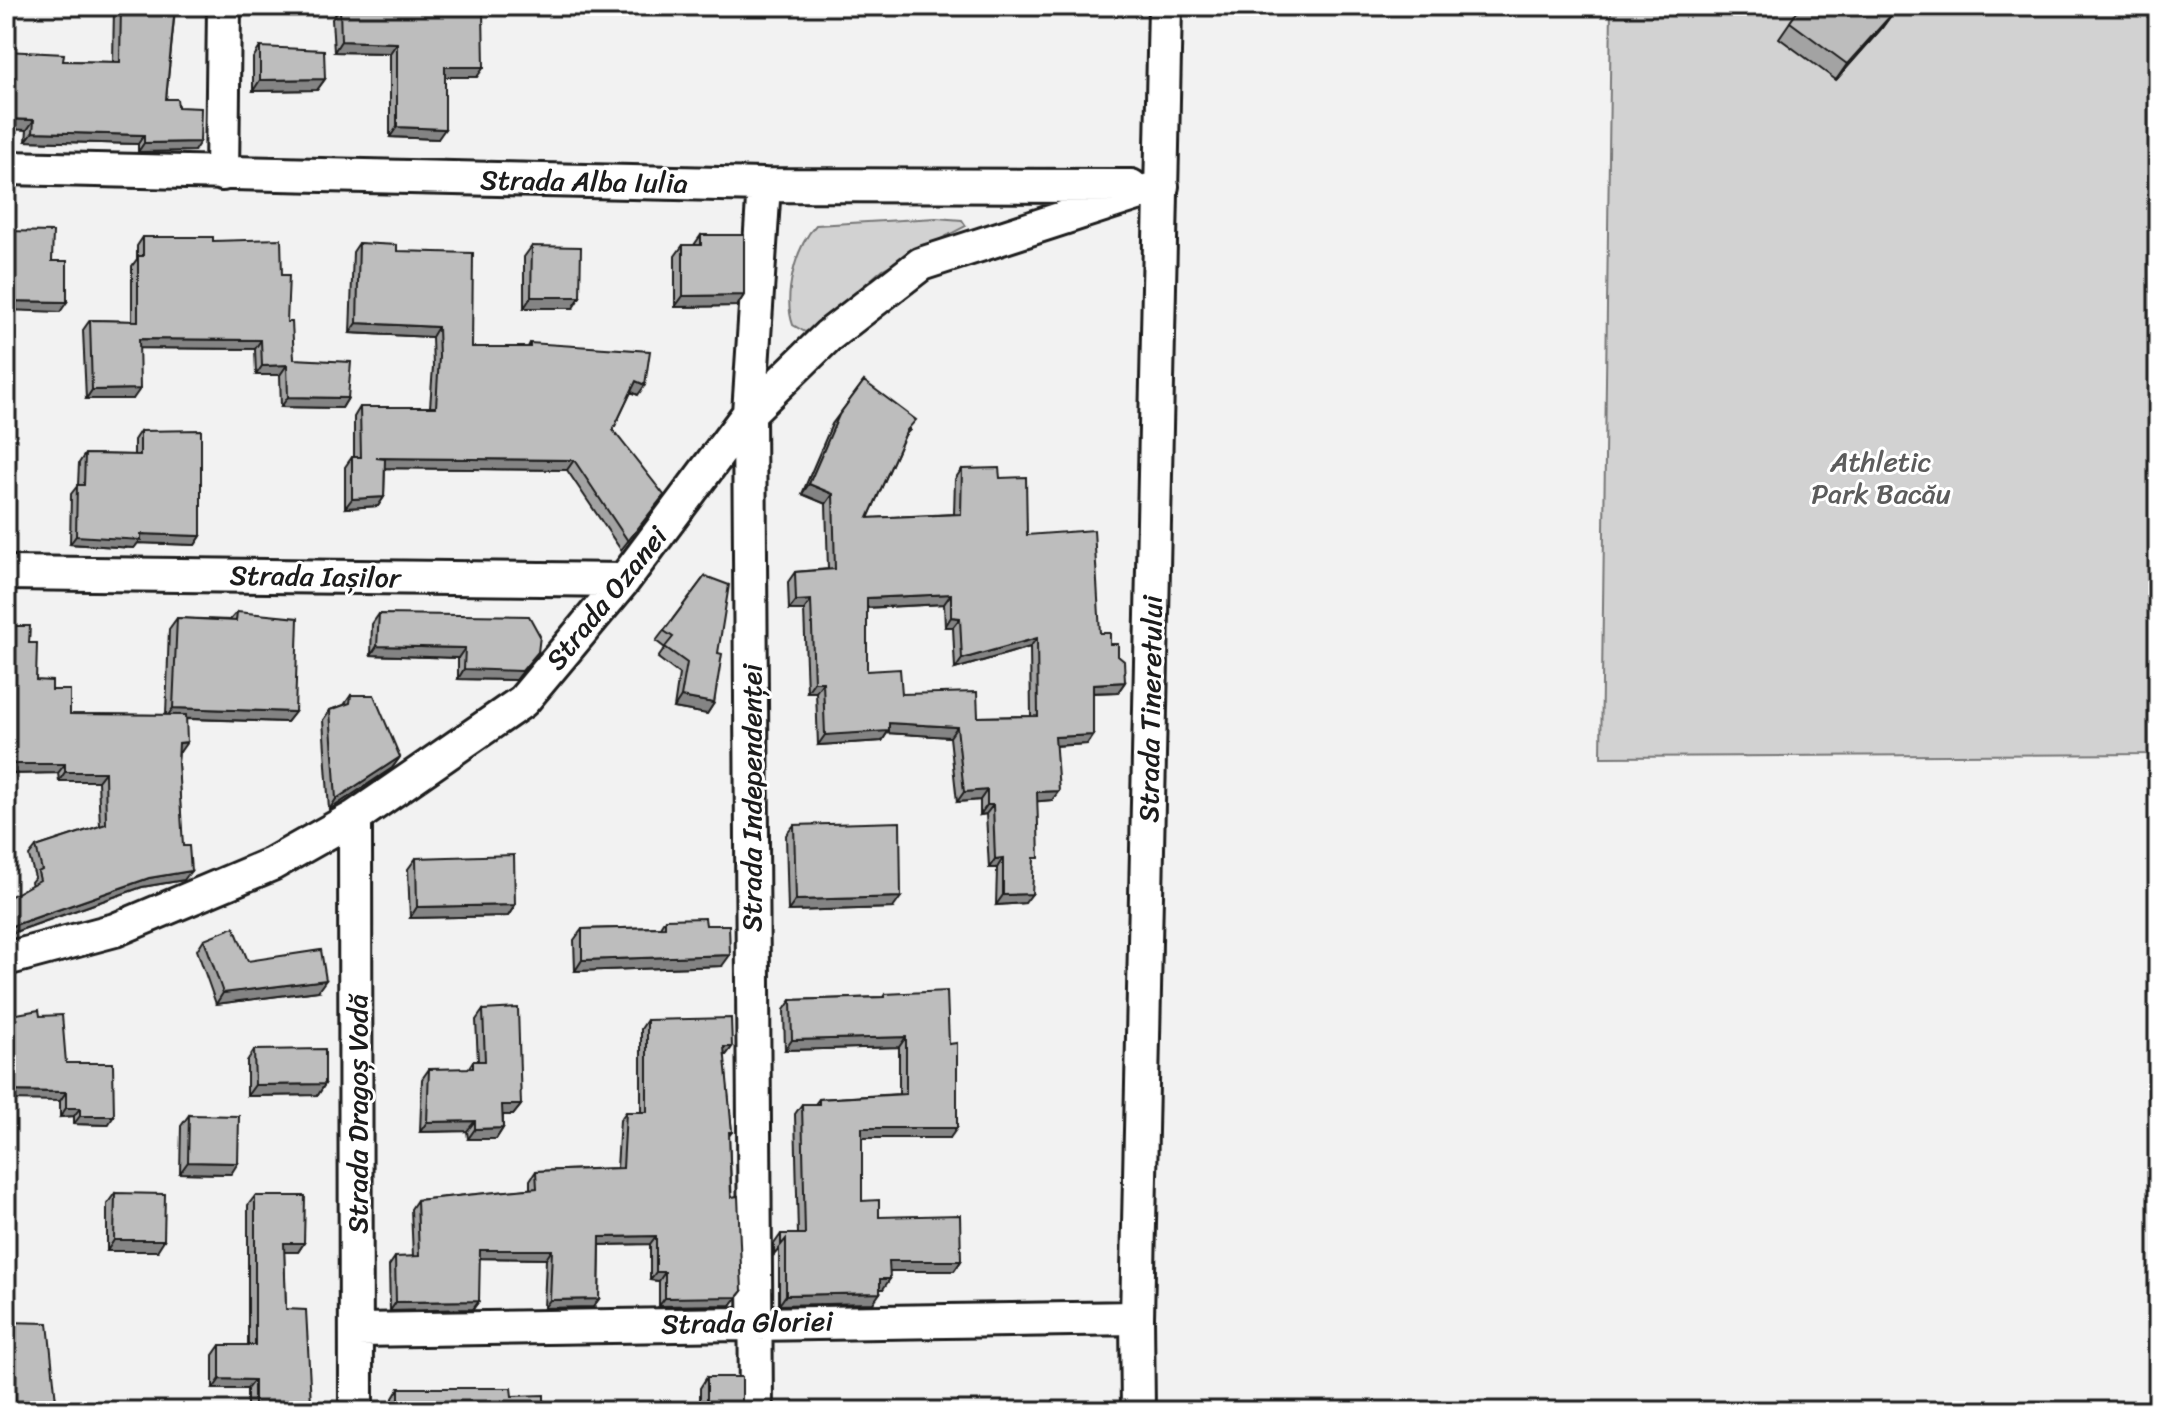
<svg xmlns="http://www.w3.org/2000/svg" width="2164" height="1417" font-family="Sriracha,sans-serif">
  <rect width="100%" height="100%" fill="#f2f2f2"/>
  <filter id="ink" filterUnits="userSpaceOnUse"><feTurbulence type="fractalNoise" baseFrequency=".0125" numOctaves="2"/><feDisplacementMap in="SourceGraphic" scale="16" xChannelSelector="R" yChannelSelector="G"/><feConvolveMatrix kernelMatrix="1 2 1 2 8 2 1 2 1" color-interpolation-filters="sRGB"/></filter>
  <g filter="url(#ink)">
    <path fill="#d2d2d2" stroke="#777" stroke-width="2" d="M1611 6H2158V754L1601 757Z
      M936 218 962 220 966 226 883 269 814 328 805 332 793 325C783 297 795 247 816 225Z"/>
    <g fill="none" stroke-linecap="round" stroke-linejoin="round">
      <g stroke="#1c1c1c" stroke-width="38">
        <path id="street" d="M6 168 764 185 1131 186
          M222 174 224 6
          M6 573 624 580
          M355 817 356 1411
          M6 959 115 930 272 864 355 817 523 701 624 580 749 413 828 336 921 264 1162 186
          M358 1330 1137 1318
          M756 1411 749 413 764 185
          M1138 1411 1137 1318 1165 6"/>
      </g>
      <use href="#street" stroke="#fff" stroke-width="32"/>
    </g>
    <path fill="#a3a3a3" stroke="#1c1c1c" stroke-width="2" fill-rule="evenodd" d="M43 6H209L205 11 175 10 166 99 178 107 194 151 138 152V144L26 141 27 130 63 61 113 62 114 7 42 8Z
      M1801 6 1892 14 1881 29 1836 80 1779 38Z
      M340 8 477 77H445L438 139 390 137V53L334 52 332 19Z
      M260 47 325 79 317 90 253 91V58Z
      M701 235 744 295 737 306 675 307V256L683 245H694Z
      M143 237 213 241 282 275 287 322 294 359 348 398 342 408 281 407 280 375H256L255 349 139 348 133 399H86L83 330 90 320 132 321V266L137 259V246Z
      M359 243 397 251 472 347H528L530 343 638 395 631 392 613 430 657 504 621 550 567 470 385 468 384 497 378 506 345 508V467L352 457H354V417L360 407H430L433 367 432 337 350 333 353 252Z
      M532 246 573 308H524V257Z
      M864 381 910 430 905 435 868 518 954 514 955 479 962 469 1000 478 1027 535 1118 656 1125 682 1118 692 1093 693 1087 744 1055 746 1052 800 1037 801 1033 866 1025 903 996 905 997 868H989L986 814 980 815V800L957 802 950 737 887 733 882 741 818 745 816 692H807L804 610H789L788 582 795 572 828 569 826 504 802 494 832 424ZM944 604 945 627H953L955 669 1030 647 1031 716 978 717 902 694 867 671V608Z
      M140 431 201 536 195 545 138 543 134 548 70 544 71 494 78 485 79 463 85 454 134 455V440Z
      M705 576 718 653 714 703 707 714 674 708 679 674 658 658 665 648 656 641Z
      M237 612 295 712 287 722 186 719 180 752H179L178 763 184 880 142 887 6 935V899L32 885 31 882 35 877 29 856 36 847 100 826 98 781H59L58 773 6 774V626L29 643 36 680 52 690 70 714 166 715 169 629 177 618 230 620Z
      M379 614 531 661 516 680 458 679V658L371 655 372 624Z
      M351 695 400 757 392 768 329 810 323 720 330 710 344 705Z
      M794 825 893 908 788 911 786 835Z
      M416 858 515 905 508 916 410 918 408 869Z
      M665 919 706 925 722 966 575 971 574 940 582 929 660 927Z
      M204 939 248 961 318 991 216 1004 197 950Z
      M885 994 950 1138H862V1201L879 1217 961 1261 954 1271H890L883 1289H880L873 1303 779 1305V1249L774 1255V1244L781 1234H798L795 1114 802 1104H815L819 1099 899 1094V1047L785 1050 784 1010 791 1000 883 997Z
      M483 1010 521 1105 513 1115H503V1128L496 1139H468L467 1131 420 1132 422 1079 429 1069H468L473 1061H478L476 1020Z
      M40 1016 66 1063 108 1125 74 1124V1116L60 1117V1101Z
      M647 1020 732 1047 726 1055H724L732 1132 729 1136 736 1299 731 1305 659 1306V1281L650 1280V1244L600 1245 599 1299 593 1307 544 1308 546 1259 479 1258V1301L473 1309 390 1311 389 1266 395 1257H413L411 1209 417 1200 530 1189V1180L536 1171 617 1168 620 1120 626 1112H641V1029Z
      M254 1050 325 1084 318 1095 247 1096V1061Z
      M189 1115 231 1174 180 1173 181 1126Z
      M115 1193 157 1251H107V1204Z
      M255 1196 304 1243 298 1252H284L286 1309 311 1403 306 1411H247V1389H213V1355L220 1345H248V1205Z
      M6 1322 57 1411H7Z
      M707 1377 742 1411H700V1388Z
      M399 1388 512 1396 560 1411H393V1398Z"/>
    <path fill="#848484" stroke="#1c1c1c" stroke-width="2" d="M44 6H115L42 8Z
      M172 6H209L205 11 169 10Z
      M1892 14 1881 29 1836 80 1847 64Z
      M341 41 397 43 390 53 334 52Z
      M445 67H484L477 77H438Z
      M325 79 317 90 253 91 260 80Z
      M6 119 34 120 27 130 6 129Z
      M397 127 445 129 438 139 390 137Z
      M33 132 144 135 138 144 26 141Z
      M200 142 194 151 138 152 144 143Z
      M744 295 737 306 675 307 683 296Z
      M531 297H580L573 308H524Z
      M6 301 67 302 60 312 6 310Z
      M357 323 438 327 432 337 350 333Z
      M139 339 261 340 255 349 133 348Z
      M287 365 280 375H256L262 366Z
      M636 381 645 385 638 395 630 391Z
      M140 389 133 399H86L92 390Z
      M288 397 348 398 342 408 281 407Z
      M376 458 574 460 567 470 369 468Z
      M809 484 833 494 826 504 802 494Z
      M384 497 378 506 345 508 352 499Z
      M141 534 201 536 195 545 138 543 134 548 70 544 76 536Z
      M951 594 944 604 860 608 867 598Z
      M811 600 804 610H789L796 601Z
      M951 617 960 618 953 627H945Z
      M1037 638 1030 647 955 669 962 659Z
      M377 646 465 648 458 658 371 655Z
      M538 652 516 680 458 679 464 669Z
      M814 682H823L816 692H807Z
      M1125 682 1118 692 1086 693 1093 684Z
      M681 697 714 703 707 714 674 708Z
      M173 708 295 712 287 722 166 718Z
      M889 723 957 727 950 737 887 733 882 741 818 745 825 735Z
      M1093 735 1087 744 1048 746 1055 737Z
      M187 742 180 752H172L179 743Z
      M400 757 392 768 329 810 336 799Z
      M9 764H65L58 773 6 774V769Z
      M65 772H105L98 781H59Z
      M987 790 980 800 957 802 964 792Z
      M1059 791 1052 800 1030 802 1037 792Z
      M987 805H993L986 814 980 815Z
      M1003 858 997 868H989L995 859Z
      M191 871 184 880 142 887 6 935V928L149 878Z
      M1032 894 1025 903 996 905 1003 895Z
      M901 897 893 908 788 911 796 900Z
      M515 905 508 916 410 918 417 907Z
      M730 955 722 966 575 971 582 960Z
      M326 980 318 991 216 1004 223 993Z
      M906 1037 899 1047 785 1050 792 1040Z
      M724 1047H732L726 1055 718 1056Z
      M325 1084 318 1095 247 1096 255 1085Z
      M6 1091 66 1092 60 1101 6 1100Z
      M502 1105H521L513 1115H495Z
      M66 1108H80L74 1116 60 1117Z
      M80 1116H114L108 1125 74 1124Z
      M475 1121 467 1131 420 1132 427 1122Z
      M503 1128 496 1139H468L475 1129Z
      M862 1128H957L950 1138H855Z
      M188 1162 238 1163 231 1174 180 1173Z
      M656 1236 650 1244 594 1245 600 1237Z
      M114 1240H164L157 1251H107Z
      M284 1243H304L298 1252H277Z
      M480 1250H552L546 1259 474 1258Z
      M889 1261H961L954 1271H882Z
      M656 1272H665L659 1281 650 1280Z
      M880 1279H890L883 1289H873Z
      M742 1291 731 1305 659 1306 665 1298Z
      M880 1293 873 1303 779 1305 786 1295Z
      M599 1299 593 1307 544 1308 550 1300Z
      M479 1301 473 1309 390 1311 396 1302Z
      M6 1364H13L6 1374Z
      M220 1379 254 1380 247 1389H213Z
      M291 1403H311L306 1411H252L254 1408Z"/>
    <path fill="#bdbdbd" stroke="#1c1c1c" stroke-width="2" fill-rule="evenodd" d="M121 6H175L166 99H177L178 107 201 108 200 142 144 143V135L33 132 34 120 6 119V51L64 54 63 61 120 62Z
      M1801 6H1890L1892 14 1847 64 1790 22Z
      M340 8 483 11 484 67H445V129L397 127V43L341 41Z
      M260 47 324 50 325 79 260 80Z
      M6 231 53 232 52 261H67V302L6 301Z
      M701 235H744V295L683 296V245H701Z
      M143 237H213V241L281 239 282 275H289L287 322H292L294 359 351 362 348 398 288 397 287 365 262 366 261 340 139 339 140 389 92 390 90 320 138 321V256H143Z
      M359 243 397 245V251L473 253 472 347H530V343L650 351 645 385 636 381 613 430 664 495 628 541 574 460 376 458 385 459 384 497 352 499V457H361L360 407H436L439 357 438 327 357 323Z
      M532 246 581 247 580 297H531Z
      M864 381 916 420 907 430 868 518 961 514 962 469 999 468 1000 478 1026 477 1027 535 1094 530 1100 633H1110V644H1118V656L1124 661 1125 682 1093 684V735L1055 737 1059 791 1037 792 1039 858H1034L1032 894 1003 895V858L995 859 993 805H987V790L964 792 957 727 889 723V731L825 735 823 682H814L811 600 796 601 795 572 835 569 833 494 809 484 839 415ZM951 594V617L960 618 962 659 1037 638 1038 716 978 717 977 692 902 694 900 669 867 671V598Z
      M201 430V536L141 534V540L76 536 77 485H84L85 454 140 455V431Z
      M705 576 729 585 718 653 722 654 714 703 681 697 687 663 665 647 673 637 664 631Z
      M237 612 298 618 295 712 173 708 177 618 236 621Z
      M379 614 529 616 540 636 538 652 522 671 464 669 465 648 377 646Z
      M6 626H30L29 643H37L36 680 52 681V690H70V714L186 715 187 742 179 743 178 763 183 846H189L191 871 149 878 6 928V899L40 880 38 872 42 870 36 847 106 824 105 772H65V764H9V715H6Z
      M351 695H374L400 757 336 799 330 710 350 703Z
      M900 822 901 897 796 900 794 825Z
      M514 855 515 905 417 907 416 858Z
      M705 918 706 925H729L730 955 582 960V929L665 927V919Z
      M234 927 248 961 321 950 326 980 223 993 204 939Z
      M947 991 949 1044 957 1043V1128H862V1201L879 1200V1217L960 1215 961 1261H889L890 1279H880V1293L786 1295V1239L781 1245V1234H805L802 1104H819V1099L906 1094V1037L792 1040 791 1000 885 997V994Z
      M518 1008 521 1105H502L503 1128 475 1129V1121L427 1122 429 1069 473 1068V1061H485L483 1010Z
      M39 1010 40 1016 62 1015 66 1063H113L114 1116H80V1108H66V1092L6 1091V1016Z
      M731 1018 732 1047H724L732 1132H729L731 1197 738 1196 742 1291 737 1297 665 1298V1272H656V1236L600 1237 599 1299 550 1300 552 1250H480L479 1301 396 1302 395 1257 419 1256 417 1200 537 1188 536 1171 623 1168 626 1112H647V1020Z
      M325 1049V1084L255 1085 254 1050Z
      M189 1115 239 1116 238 1163 188 1162Z
      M115 1193 165 1194 164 1240H114Z
      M255 1196H305L304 1243H284L286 1309 306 1310 311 1403H291V1409L254 1408V1380L220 1379V1345H255Z
      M6 1322 48 1323 57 1411H15L13 1364H6Z
      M707 1377H742V1411H707Z
      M399 1388H511L512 1396 544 1395V1403L560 1404V1411H399Z"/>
  </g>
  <g text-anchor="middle" stroke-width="6" stroke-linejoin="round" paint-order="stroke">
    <g font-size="28" fill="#1c1c1c" stroke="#fff">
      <text transform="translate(584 181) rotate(1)" y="10">Strada Alba Iulia</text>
      <text transform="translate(315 576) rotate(1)" y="10">Strada Iașilor</text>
      <text transform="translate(606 598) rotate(-51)" y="10">Strada Ozanei</text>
      <text transform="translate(1150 709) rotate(-89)" y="10">Strada Tineretului</text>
      <text transform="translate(751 798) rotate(-90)" y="10">Strada Independenței</text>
      <text transform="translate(357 1114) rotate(-90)" y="10">Strada Dragoș Vodă</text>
      <text transform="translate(747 1322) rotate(-1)" y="10">Strada Gloriei</text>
    </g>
    <g font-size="28" fill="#5c5c5c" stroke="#fff">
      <text x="1881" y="471">Athletic<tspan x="1881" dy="32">Park Bacău</tspan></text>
    </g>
  </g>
  <rect width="2164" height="1417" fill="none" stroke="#fff" stroke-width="32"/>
  <rect x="16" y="16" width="2132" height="1385" fill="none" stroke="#1c1c1c" stroke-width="3" filter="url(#ink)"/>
</svg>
